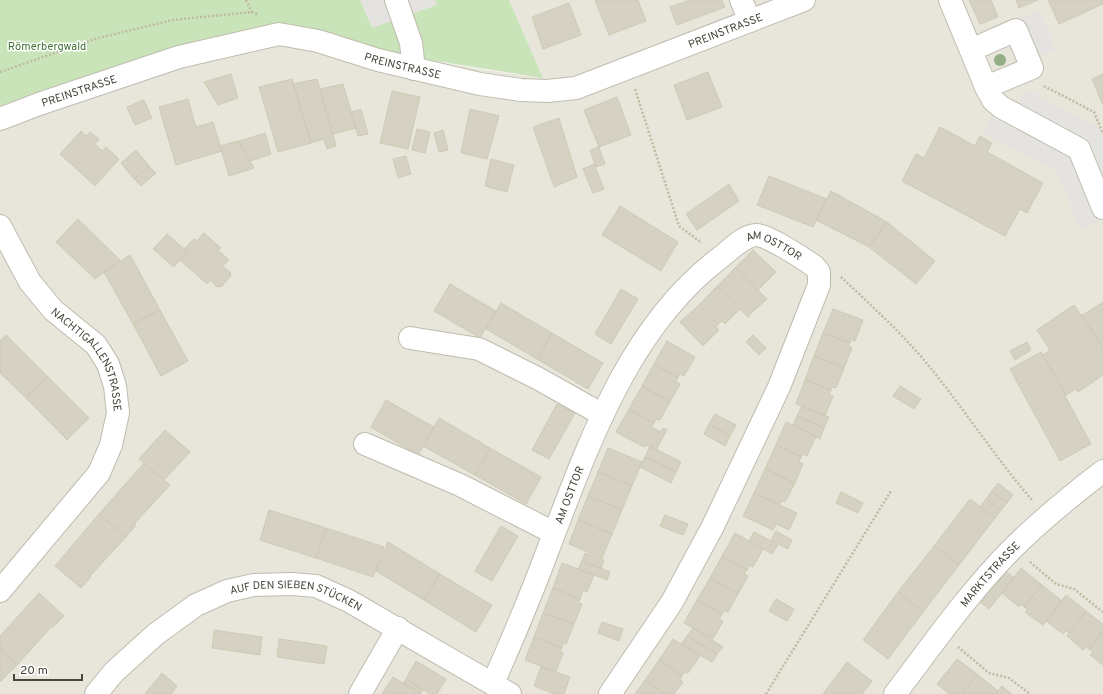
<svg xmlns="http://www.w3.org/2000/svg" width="1103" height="694" font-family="Overpass,sans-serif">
  <rect width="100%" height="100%" fill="#f4f3ec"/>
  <path fill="#e8e6db" d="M509 0H1103V694H0V113L241 37 392 54 484 70 543 78Z"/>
  <path fill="#cae4ba" d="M0 0H509L543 78 392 54 299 32 0 113Z"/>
  <path fill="#e4e3e0" d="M360 0H435L437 5 372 28Z
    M1038 10 1056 49 1040 56 1022 17Z
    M1027 89 1102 130 1103 220 1080 230 1058 172 983 132 993 114 1017 105Z"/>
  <path fill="#d5d1c3" stroke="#cfcab6" d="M595 0H638L646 21 609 35Z
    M690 0H722L725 7 677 25 670 7Z
    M969 0H991L998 17 980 24Z
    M1016 0H1038L1019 8Z
    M1048 0H1103V4L1059 24Z
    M569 3 581 35 543 49 532 17Z
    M708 72 722 107 687 120 674 85Z
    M231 74 238 98 218 105 204 82Z
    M1103 74V105L1092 79Z
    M292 79 311 143 278 152 259 87Z
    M317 79 336 146 327 149 324 139 311 143 293 84Z
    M343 84 356 128 333 134 320 89Z
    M392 91 420 97 408 149 380 143Z
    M617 97 631 135 599 147 584 110Z
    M188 99 196 127 213 122 222 151 176 165 159 107Z
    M144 100 152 118 135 125 127 107Z
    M361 109 368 134 358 136 351 112Z
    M470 109 499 116 487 159 461 153Z
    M559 118 577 177 554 187 533 127Z
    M940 127 975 146 980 136 992 143 987 152 1043 183 1027 213 1020 209 1005 236 902 181 916 154 924 158Z
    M417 129 430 132 425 153 412 150Z
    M443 130 448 150 439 152 434 133Z
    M81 131 86 136 90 132 99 139 95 144 102 151 106 147 119 159 95 186 60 154Z
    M265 133 271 154 250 161 239 141Z
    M238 141 254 168 229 176 220 146Z
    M599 147 605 164 596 167 590 150Z
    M136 150 149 166 134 179 121 163Z
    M406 156 411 174 398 178 393 159Z
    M491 159 514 165 507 192 485 186Z
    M594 164 604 189 593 193 583 169Z
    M149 166 156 173 141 186 134 179Z
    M769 176 827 199 813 227 757 205Z
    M729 184 739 201 697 230 686 214Z
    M831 191 887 222 869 247 816 220Z
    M620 206 678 242 661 271 602 235Z
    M78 219 120 260 95 279 56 242Z
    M887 222 935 261 916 284 869 247Z
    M204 233 221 248 218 250 229 260 223 266 231 273 230 277 222 286 217 287 210 280 207 284 180 260 189 250 186 247 194 239 197 241Z
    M167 234 184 249 186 247 189 250 174 267 153 249Z
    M753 250 776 272 758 290 735 268Z
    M130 255 160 310 133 324 104 272Z
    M735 268 767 299 748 316 749 318 717 286Z
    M450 284 496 311 480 338 434 311Z
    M717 286 740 309 725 324 722 321 718 324 699 305Z
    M621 289 638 299 611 344 595 334Z
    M1103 302V347L1081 314 1083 315Z
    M501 303 552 333 537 359 486 329Z
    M699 305 718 324 716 327 719 330 703 346 680 322Z
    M1074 305 1103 347V375L1078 392 1076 389 1066 395 1043 355 1050 350 1037 330Z
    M833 309 863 320 855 341 851 339 850 343 823 333Z
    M160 310 188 361 161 376 133 324Z
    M552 333 603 363 588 389 537 359Z
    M823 333 850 343 848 346 852 348 844 368 814 356Z
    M6 335 47 376 26 398 0 373V341Z
    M753 335 766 348 759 355 746 342Z
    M667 341 695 357 684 376 680 374 678 377 654 364Z
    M1027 342 1031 350 1015 360 1010 351Z
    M1041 352 1066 395 1065 396 1091 444 1060 461 1010 369Z
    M814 356 844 368 836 388 832 387 831 390 805 380Z
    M654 364 678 377 676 382 680 384 670 402 642 386Z
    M47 376 89 418 67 440 26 398Z
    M805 380 831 390 829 395 833 396 825 416 796 404Z
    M642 386 670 402 660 420 656 419 654 423 629 409Z
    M900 386 921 399 914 409 893 396Z
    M386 400 434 427 418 455 371 427Z
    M557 404 575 413 549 459 532 450Z
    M802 406 829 417 824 428 797 416Z
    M629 409 654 423 651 427 661 432 663 428 667 430 656 450 646 445 644 447 616 432Z
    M715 414 736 425 730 436 709 424Z
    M797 416 824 428 820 439 793 425Z
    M439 418 490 448 475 475 423 446Z
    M786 422 816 436 807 456 803 454 801 457 776 445Z
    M709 424 730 436 725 446 704 434Z
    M165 430 190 452 164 480 139 459Z
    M776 445 801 457 799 462 803 464 795 483 765 469Z
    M650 446 681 462 676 472 645 457Z
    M490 448 541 477 526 504 475 475Z
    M608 448 642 462 632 486 598 472Z
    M645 457 676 472 671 483 640 467Z
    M144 463 170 485 134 524 136 525 126 537 99 514Z
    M765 469 795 483 785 502 781 501 780 504 754 493Z
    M598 472 632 486 622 510 588 496Z
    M998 483 1013 495 1007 503 992 491Z
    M992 491 1007 503 1001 510 986 499Z
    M841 492 863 503 858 513 836 503Z
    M754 493 797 513 789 530 776 524 773 530 743 516Z
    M588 496 622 510 612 534 578 520Z
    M970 499 995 518 959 565 934 546Z
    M986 499 1001 510 995 518 980 507Z
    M269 510 326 528 316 558 260 540Z
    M99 514 126 537 90 576 91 577 81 588 55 566Z
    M665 515 688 524 683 535 660 526Z
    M578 520 612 534 602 558 569 544Z
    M501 526 518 536 492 581 475 571Z
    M326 528 384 547 373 577 316 558Z
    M776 531 792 540 788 549 771 540Z
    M754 532 778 545 772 554 749 541Z
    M735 533 763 549 753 567 749 565 747 570 722 556Z
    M388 542 440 574 424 600 376 571Z
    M934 546 959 565 923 612 898 592Z
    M585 553 604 560 601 568 582 561Z
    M722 556 747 570 744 574 748 576 738 594 710 578Z
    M582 561 610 572 607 580 578 569Z
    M562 563 594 575 587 592 583 590 580 599 553 588Z
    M1021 568 1042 585 1024 607 1021 604 1019 607 1002 593Z
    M1004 570 1014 578 989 609 979 601Z
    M440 574 492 605 476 632 424 600Z
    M710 578 738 594 728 612 724 610 722 614 697 600Z
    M1042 585 1062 601 1043 625 1025 612 1028 609 1024 607Z
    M553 588 580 599 578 603 582 604 574 624 543 613Z
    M898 592 923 612 888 659 863 640Z
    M39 593 64 616 53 627 52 626 17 665 0 649V636Z
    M1066 595 1086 611 1069 633 1066 631 1063 634 1046 621Z
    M776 599 794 609 787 621 769 611Z
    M697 600 722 614 719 619 723 621 713 639 684 623Z
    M1086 611 1103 624V631L1089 649 1086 647 1083 650 1067 636Z
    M543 613 574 624 566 644 563 643 562 648 534 637Z
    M602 622 623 629 619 641 598 633Z
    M693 628 723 647 717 654 687 636Z
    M214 630 262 637 260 655 212 648Z
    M1103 631V665L1090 655 1093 652 1089 649Z
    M687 636 717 655 712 662 681 644Z
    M534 637 562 648 560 652 563 653 556 672 525 660Z
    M279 639 327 646 324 664 277 657Z
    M673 639 700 656 688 673 685 672 682 676 659 660Z
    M0 649 17 665 0 682Z
    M957 659 977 674 962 694H949L937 684Z
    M659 660 682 676 680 680 683 682 674 694H664L645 680Z
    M416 661 446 679 437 694H430L406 679Z
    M847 662 872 681 862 694H823Z
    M541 667 570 677 564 694H554L534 686Z
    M162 673 177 686 171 694H145Z
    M977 674 998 691 995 694H962Z
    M393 677 421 694H382Z
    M406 679 423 690 420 694 403 683Z
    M645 680 664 694H635Z
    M1002 686 1012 694H995Z"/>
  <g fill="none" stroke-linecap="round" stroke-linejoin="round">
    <g stroke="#bfbcaf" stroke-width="24">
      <g id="minor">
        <path d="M396 0 411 43 414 69"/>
        <path d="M741 0 750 21"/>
        <path d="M950 0 986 87 993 100 1001 107 1079 149 1103 208"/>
        <path d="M971 50 1016 30 1032 68 986 87"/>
        <path id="s1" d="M0 119 39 104 179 57 279 34 318 41 378 60 480 84 521 90 547 91 576 88 804 0"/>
        <path id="s2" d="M0 226 30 282 53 310 96 345 108 364 115 386 118 413 111 445 99 473 0 591"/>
        <path d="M410 338 479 349 539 379 603 415"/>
        <path d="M365 444 460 485 554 533"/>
        <path id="s3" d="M493 683C513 638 532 593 549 547 589 443 629 326 721 257 730 250 743 236 756 235 766 234 804 259 814 266L819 272V285L779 387 713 526 672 602 610 694"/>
        <path id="s4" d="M96 694 114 672 156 634 196 605 227 591 254 585 292 584 316 586 349 601 510 694"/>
        <path d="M360 694 398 628"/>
        <path id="s5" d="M895 694C933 644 969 592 1013 548 1041 520 1072 495 1103 471"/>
      </g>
    </g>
    <path stroke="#bfbaa2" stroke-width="2.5" stroke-dasharray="2 2" stroke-linecap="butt" d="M246 0 252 12
      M0 72 98 38 173 20 252 12 259 15
      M1044 86 1094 112 1103 134
      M635 89 679 226 702 243
      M841 277C873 307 906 337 933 371 967 413 997 460 1033 501
      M1030 562 1056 584 1074 589 1103 612
      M958 647 989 673 1009 678 1030 694
      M766 694 891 491"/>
    <use href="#minor" stroke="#fff" stroke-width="22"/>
  </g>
  <circle fill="#91ae86" cx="1000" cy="60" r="6"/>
  <g text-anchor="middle" stroke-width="3" stroke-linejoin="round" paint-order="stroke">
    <g font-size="11" fill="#48453a" stroke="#fff">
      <text dy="4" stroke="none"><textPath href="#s1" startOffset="756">PREINSTRASSE</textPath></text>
      <text dy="4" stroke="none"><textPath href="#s1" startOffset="420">PREINSTRASSE</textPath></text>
      <text dy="4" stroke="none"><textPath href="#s1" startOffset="84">PREINSTRASSE</textPath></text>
      <text dy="4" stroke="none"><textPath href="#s3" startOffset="551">AM OSTTOR</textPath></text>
      <text dy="4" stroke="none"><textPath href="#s2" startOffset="163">NACHTIGALLENSTRASSE</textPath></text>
      <text dy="4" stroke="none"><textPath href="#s3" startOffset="203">AM OSTTOR</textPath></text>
      <text dy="4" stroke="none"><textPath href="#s5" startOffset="153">MARKTSTRASSE</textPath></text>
      <text dy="4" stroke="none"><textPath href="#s4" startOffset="240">AUF DEN SIEBEN STÜCKEN</textPath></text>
    </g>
    <g font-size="11" fill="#407533" stroke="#fff">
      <text x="47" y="50">Römerbergwald</text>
    </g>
  </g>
  <path d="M14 674v6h68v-6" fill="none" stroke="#48453a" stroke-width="2"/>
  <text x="20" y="674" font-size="12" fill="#48453a" stroke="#ffffff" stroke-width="3" paint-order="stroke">20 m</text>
</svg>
